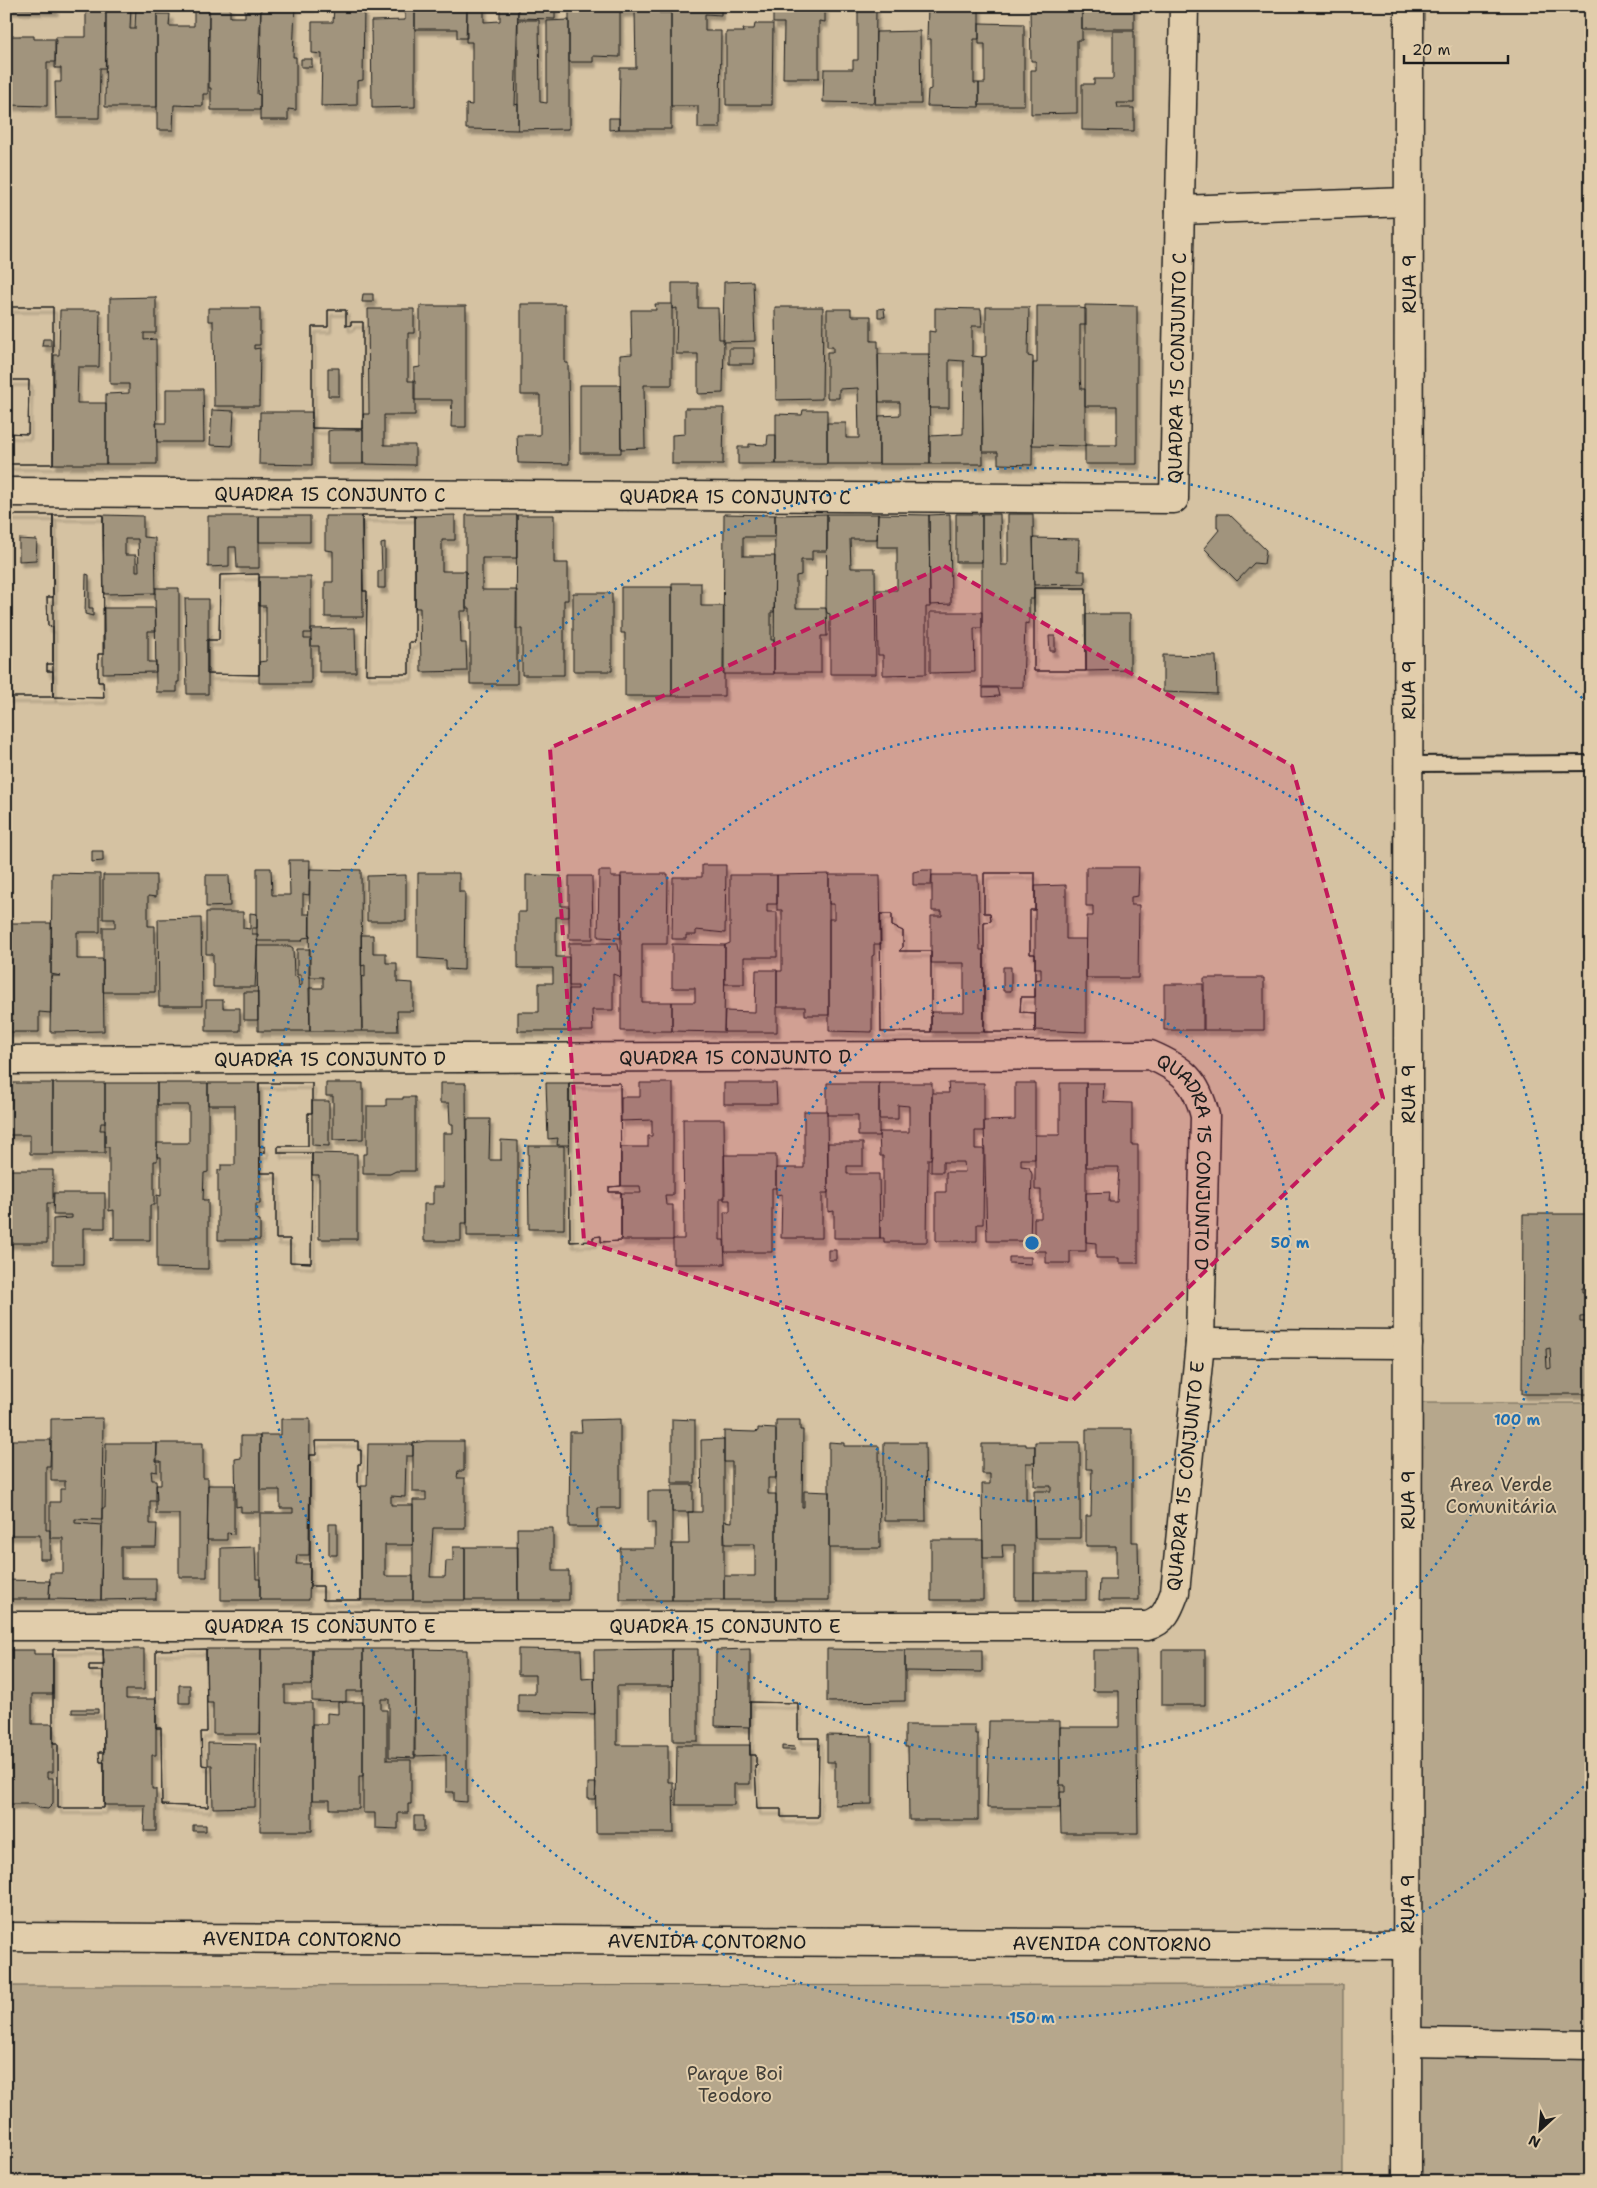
<svg xmlns="http://www.w3.org/2000/svg" width="1597" height="2188" font-family="'Shantell Sans',sans-serif">
  <defs>
    <filter id="shadow"><feDropShadow dx="3" dy="5.5" stdDeviation="1" flood-color="#0004"/></filter>
  </defs>
  <rect width="100%" height="100%" fill="#d5c2a2"/>
  <filter id="ink" filterUnits="userSpaceOnUse"><feTurbulence type="fractalNoise" baseFrequency=".02" numOctaves="2"/><feDisplacementMap in="SourceGraphic" scale="10" xChannelSelector="R" yChannelSelector="G"/><feConvolveMatrix kernelMatrix="1 2 1 2 8 2 1 2 1" color-interpolation-filters="sRGB"/></filter>
  <g filter="url(#ink)">
    <path fill="#b6a78c" stroke="#696254" d="M1408 1403H1591V2182H1407Z
      M1343 1985V2182H6V1986Z"/>
    <path fill="#a1947d" stroke="#1c1c1c" fill-rule="evenodd" filter="url(#shadow)" d="M6 6H55V10L6 9Z
      M86 6H106V68H100L99 118H56L55 82H61V68H55L56 37H86Z
      M106 6H131L130 29H135L136 6H157V107H105Z
      M209 6H230V17H245V6H261L257 94 260 95V110H211V88H209Z
      M261 6H312H295L293 57H296V110L288 109V120H260Z
      M334 6H364L363 80 357 81V105L321 106 322 54 312 53V22H333Z
      M392 6H415V107L372 108 371 21 405 20V7Z
      M415 6H467V38H457V29H415Z
      M467 6H484V22L500 21V6H518L515 105 518 104V130L466 129V104L472 105V42H466Z
      M518 6H555V19L518 18Z
      M569 6H620V57L593 56V62H569Z
      M620 6H671V9H659V13H671V129H619L620 68H636L635 11 620 12Z
      M671 6H721V15L705 14V31H721L720 128H698V106H671Z
      M773 6H825V22L819 21V78H783L784 23H773Z
      M858 6H876L875 103 823 102 824 69H853V60H858Z
      M928 6H979V39H974V83H979V107L927 106 928 90 931 89V39H927Z
      M1082 6H1134V29H1082Z
      M209 7 208 94H203V106L174 105 173 130H157V14H170L169 26H194V8Z
      M1030 10H1082V40H1077V113L1031 114V70H1036V61H1031Z
      M518 20H539L540 102 547 103V21L569 20V129L518 130Z
      M979 23 1024 24V105H979V83H985V44H979Z
      M755 24H773L772 105H726V32H744L743 29H754Z
      M920 31 921 104H875L876 32Z
      M1113 31H1134V103H1117L1118 108H1134V131L1082 130V84H1094V79H1113Z
      M6 36H34V39H55V62H47V106L9 105V62H6Z
      M301 59H312V67H301Z
      M609 118H619V129L609 130Z
      M753 281 755 341 723 342 724 282Z
      M672 283H698V308H718L719 339H724L723 393 698 394V354H676L677 308 672 309Z
      M363 294H373V302H362Z
      M156 297V333H144V340L156 339 157 464H106V394L129 393V384H110V298Z
      M521 304H565V363H568L569 464 518 463 517 435H540V395H521Z
      M655 304H672V385H644L645 448 621 449 620 355 632 354 631 310H656Z
      M1085 305 1137 306V464H1085V445H1117V406H1085Z
      M420 306H466V427H451L452 400H414V368L420 367Z
      M1037 306H1079L1080 308 1086 309V325H1080V378L1081 389H1085V446L1032 445 1033 363H1037Z
      M6 307H53V464H6V433L28 434 29 380H6ZM43 339H51V346H42Z
      M6 307H53V464H6V433L28 434 29 380H6Z
      M775 307H823L822 399 776 400Z
      M986 307H1029L1028 356 1033 357V362L1032 465 998 464V452H983L982 362V357L986 356Z
      M208 308H260V345H254V349L260 348 259 406H214L213 321H208Z
      M884 308 885 317H878V309Z
      M935 308 981 309 982 326H972V356L982 357 983 464H930V436L963 434 964 361 949 360V408H929V331L935 332Z
      M368 309H414V333H408V381H415V415H384V445H415V465L363 464V414H369Z
      M827 309H851V316H871V341H878L879 464H827V423H846V438H859L858 388 839 389V398H827V352H833V347H827Z
      M60 310H100L99 367H78L77 403H106V464H53L54 355H59Z
      M328 310H346V326L351 325V322H363V429L312 428V327H328ZM328 368H339V396H328Z
      M328 310H346V326L351 325V322H363V429L312 428V327H328Z
      M729 348H754V364H729Z
      M878 354H929L930 464H879V416L900 415V402H879Z
      M580 385H620L621 453H580Z
      M166 389H203L204 442H157L156 423H166Z
      M685 408H724L723 464H672V435L685 434Z
      M212 410 234 411 232 446 210 445Z
      M803 410H827V464H776V414L802 415Z
      M260 412H312V465L259 464Z
      M333 430H363V464H328V431Z
      M768 435H776V464H738V447H749V444L767 445Z
      M724 514 775 515V537H743V556H775L774 612H771V640H774V674H723Z
      M827 514V551H812V560H801V575L796 576V608H826L827 636H821V673H774L775 515Z
      M827 514H878L877 539H850L851 568H875L876 674H830V614L827 613 826 608Z
      M878 514 929 515 930 607H926V674L883 675V655H878L877 590H897V547H877Z
      M950 514 951 604 930 605 929 515Z
      M956 514H982V562H956Z
      M982 514H1000L1001 565H1008V514H1033L1034 599H1029V624L1025 623 1023 687H982Z
      M1217 514H1229L1266 550 1264 564 1254 563 1237 581 1204 548 1219 530 1217 527Z
      M6 515H53V597H47L48 626 53 627V664H47V671H53V697H6ZM19 539 37 540 36 560 19 561Z
      M6 515H53V597H47L48 626 53 627V664H47V671H53V697H6Z
      M53 515H103L104 654H98V682H103L104 698 53 697ZM86 574 89 575V608H93V616L85 614Z
      M53 515H103L104 654H98V682H103L104 698 53 697Z
      M103 515 143 516V537L155 538 156 593 104 594ZM125 539H138L139 571H136V555H125Z
      M455 515V540H442V571H466V611H460L461 643H466L467 671 421 672 420 608H415V516Z
      M466 515H517V558H482V590H517V684H470V608H466Z
      M517 515H554V563H568V600H564V675H522V629H516Z
      M208 516H259V568H237L236 547H229V566L208 567Z
      M259 516H310V542H259Z
      M325 516H362L363 617H325V582H333V551L325 550Z
      M362 516H415V642H409V674H366L367 591H363ZM385 543V588H378V571H382L381 544Z
      M362 516H415V642H409V674H366L367 591H363Z
      M1033 538 1079 539 1078 571H1085V584L1034 585Z
      M259 574V675L207 674V640H219L220 575Z
      M259 574V675L207 674V640H219L220 575Z
      M259 577H311V633H304V639H311V683H259V662L266 661V606H259Z
      M672 583H701V606H724V696H672Z
      M621 587H672V696H625V633H621Z
      M155 588H179V682H177V692H156Z
      M1034 588H1086V671H1034ZM1049 636H1055V651H1050Z
      M1034 588H1086V671H1034Z
      M573 593H612V671H573Z
      M185 599H208V694H187Z
      M103 608H155L156 631H148V662H156V672L103 673Z
      M930 612H982V628H974L975 672 930 673Z
      M1085 614H1130V670L1086 671Z
      M355 628 356 672H319V646H311V629Z
      M1163 655 1216 656 1217 694 1163 692Z
      M983 688H997L999 696 983 697Z
      M92 851H103V861L92 862Z
      M289 860H310L309 895 303 894V914H310V937L303 938 302 941H257V868H271L272 895H290Z
      M702 865H726L725 933 696 930V935H686V939H672L673 877H702Z
      M1086 867H1139L1138 896 1131 897V905H1139L1138 978H1086L1087 916H1093V906H1086Z
      M310 869 361 870 362 1031H310L309 988H323V977H309Z
      M923 870H932L931 885H913V872Z
      M599 871H611V877H621V938L598 937Z
      M52 873 100 874V932H77V959H103L104 1031 50 1032 51 976H61L51 974Z
      M418 873H459V892H465L464 970 446 969V960L418 958Z
      M984 873H1035V910H1030V954H1035V997H1021L1020 1012 1035 1013V1032H984V922L991 921 990 913H984ZM1003 967H1011V991H1003Z
      M984 873H1035V910H1030V954H1035V997H1021L1020 1012 1035 1013V1032H984V922L991 921 990 913H984Z
      M621 874H668L667 944H642V1002H672V1031H621Z
      M829 874V1015H805V1007H777V971H782V910H777V875Z
      M103 875H156V897L148 896V926H155V992H103V927H115V919H103Z
      M206 875H229L230 906 206 907Z
      M406 875V921H367V876Z
      M526 875 561 876V906H569V917H556V957H569V1031H518V1012H539V983H553V968H518V912H526Z
      M730 875H777V904H767V912H777V957H744V984H725V945L730 943Z
      M829 875H880L881 944H874V955L872 956V1032L829 1031V919H834V904H829Z
      M932 875H978L980 950H984V1032H931V1012H964V963H931V916H942V911H932Z
      M569 876H592L593 939H569Z
      M1066 885V939H1086V1032L1035 1030V980L1041 979V968H1035V886Z
      M206 912H243V928L250 929V913L257 914V928H252V934H258L255 987H213V954H206Z
      M880 914H892V926L903 931V947L899 951H931V1032H881Z
      M880 914H892V926L903 931V947L899 951H931V1032H881Z
      M201 918 202 1006H159L158 919Z
      M6 923H51V1013L39 1012V1032H6Z
      M361 935H373V953H386V963H397V982L413 983V1011H397L398 1031H362L361 976 365 977V965L361 966Z
      M569 943H618L619 951H621V977L613 974V1010H592L593 1031H569V989H578V986H569Z
      M672 944 725 945 724 1032 672 1031V1002H695V988H672Z
      M257 946H290L293 948 294 976 298 977 299 986 302 985V980H301V975H297V949H310V1031H258Z
      M756 970H777V1032H724L725 1011 755 1012Z
      M1204 978H1264V1030H1204Z
      M1164 984H1203V1030H1164Z
      M244 992H258V1020H244Z
      M206 1000H223V1008H240V1031H206Z
      M6 1083H53V1154H30V1135H6Z
      M53 1083H105V1123H101L100 1130H105V1153H53Z
      M105 1083H157V1161H154V1205H150V1240H111V1237L114 1238V1210L109 1211V1147H105Z
      M157 1083H208V1172L204 1173 203 1200H208V1269L157 1268V1195L161 1196V1157H157V1143H189V1105H157Z
      M208 1083H259L260 1204H256V1219L260 1220V1240H218V1170H221V1165H235V1105H208Z
      M259 1083H312V1113H308V1146H278V1153H312L311 1263 290 1262V1239H276V1173H260V1153H265V1147L259 1146Z
      M259 1083H312V1113H308V1146H278V1153H312L311 1263 290 1262V1239H276V1173H260V1153H265V1147L259 1146Z
      M326 1083H363V1139L333 1140V1096H326Z
      M440 1083H466L467 1223H461V1241H424V1204H433V1187H443V1133H453V1124H450L449 1103H440Z
      M546 1083H569V1145H557L558 1138 548 1139Z
      M569 1083H620L621 1186 609 1187V1192H621V1241L601 1242V1236L593 1237V1241L570 1242Z
      M569 1083H620L621 1186 609 1187V1192H621V1241L601 1242V1236L593 1237V1241L570 1242Z
      M640 1083H673V1195H665L666 1205H673V1240H621V1193H641L640 1186H621V1147H648V1136H652V1120L621 1121V1097H640Z
      M724 1083H776L777 1104H724Z
      M827 1083H879V1136H858V1115H827Z
      M879 1083H932V1155L931 1159H928L927 1242H884V1238H880V1220L883 1219V1156H880L879 1132H909V1106L898 1105V1119H879Z
      M948 1083H984V1131H975V1149H984L983 1224H977V1241H936V1192H946V1172H965L964 1162H943V1172H931L932 1093H949Z
      M1015 1083H1035V1159H1021V1166L1029 1167 1032 1174 1030 1241H987L984 1121 1015 1120Z
      M1060 1083H1086V1251H1070V1263H1046V1251H1034V1218H1041V1190H1035V1135H1060Z
      M1086 1083H1104L1103 1102 1132 1103V1145H1138V1263H1119V1258H1096V1243L1086 1242V1193L1110 1192 1109 1202H1117L1119 1167H1086Z
      M403 1097H415V1171H396L390 1174H363V1154H367V1106H386V1099H403Z
      M312 1101H329V1146L312 1145Z
      M804 1111H827L828 1193H822V1238H781L782 1194 776 1195V1168H804Z
      M467 1119H490L489 1160H501V1140L518 1141V1236H467Z
      M683 1119H724L725 1198H720V1240H724L725 1264H673V1239H684Z
      M828 1143H863V1166H847V1174H879L880 1238H834V1211L828 1212Z
      M528 1146H564V1229H529Z
      M312 1153 357 1154V1239H319V1175H312Z
      M724 1155H776V1188H772V1252H725L724 1212H730V1200H724Z
      M6 1170H53V1203H47V1243H6Z
      M54 1193H105V1228H83V1264H53V1219L72 1218V1215H53Z
      M1523 1214H1591V1288H1582V1292H1591V1316L1580 1317V1322H1591V1394H1522ZM1550 1348 1551 1368 1547 1369 1546 1349Z
      M828 1250H836V1260H828Z
      M1009 1257H1031V1264L1009 1263Z
      M103 1418 102 1520 75 1519V1523L102 1525 101 1600 49 1599 50 1573H63V1538H50V1502H60V1489H65V1481H51V1419Z
      M281 1419H310L309 1555H297L296 1564H310L309 1600H260V1513H293V1508H280V1490H260V1435H281Z
      M620 1419V1508H598V1527H569L570 1432H582L581 1420Z
      M672 1419 695 1420V1483H672Z
      M776 1420H800V1430H803L802 1507H804V1491L829 1492V1600H776Z
      M758 1428 776 1429V1478H768V1494H776V1600H724V1576H755V1544H725L724 1521 732 1522V1462H724V1431L755 1432 758 1431Z
      M1086 1429H1132V1542H1138L1139 1600H1099L1100 1579H1116V1546H1086V1516H1091L1092 1469H1086Z
      M241 1436H260V1512H241V1506L236 1507 235 1459 241 1458Z
      M724 1439V1600H672V1544H689L688 1512H702L701 1440Z
      M6 1440H51L50 1466H46V1530H50V1559H40V1535H6Z
      M315 1441H358V1450H361V1464H358V1487H361V1600H323V1586H310V1455H316ZM329 1524H337V1555H329Z
      M315 1441H358V1450H361V1464H358V1487H361V1600H323V1586H310V1455H316Z
      M426 1441H464V1471H458L457 1478H465V1528H433L430 1577H445L446 1561H453V1547H465V1600H413V1500H426V1492H413V1443Z
      M829 1442 844 1443V1446H879L880 1548H829Z
      M1035 1442H1080V1538H1035L1034 1491H1051V1486H1034Z
      M106 1443H157V1472L151 1471 152 1480H156L157 1501H150V1524H157L156 1547H121V1578H156V1599L101 1600 102 1508H105Z
      M157 1443H203V1478H208V1485L207 1577H179V1514H156V1485H161V1461H156Z
      M884 1443H925L926 1521H884Z
      M368 1444H413V1456H406L405 1497 391 1496V1505H413V1545H385V1576H413V1600H361V1486H367Z
      M982 1444H1026V1446H1035V1463H1026V1500H1034V1600H1015V1545H1002L1003 1558H983L982 1484H990V1474H982Z
      M208 1485H234V1534L227 1533V1540H207Z
      M672 1485H693V1512H672Z
      M648 1491H672V1600H620V1548H655V1523H648Z
      M517 1528H553V1571H569V1600H518Z
      M931 1540H983V1600H931Z
      M255 1547 256 1579H260V1600H221V1548Z
      M465 1547H518V1600H465Z
      M1034 1573H1086V1600H1034Z
      M6 1580 50 1581 49 1599H6Z
      M53 1649H103L104 1665H89V1671H103L104 1752H99L100 1762H104V1808H58V1743H53ZM72 1709H98V1713H72Z
      M53 1649H103L104 1665H89V1671H103L104 1752H99L100 1762H104V1808H58V1743H53Z
      M103 1649H144V1690H126V1699H156V1755H152V1789H156V1831H144L145 1805H104Z
      M206 1649 207 1732H201L202 1765 208 1766V1807L162 1805 161 1728H156V1650ZM179 1685H190V1703H179Z
      M206 1649 207 1732H201L202 1765 208 1766V1807L162 1805 161 1728H156V1650Z
      M206 1649H261L260 1734H213V1703H207Z
      M261 1649H312V1685H285V1703H312V1831H260Z
      M312 1649H363V1691H346V1702L312 1701Z
      M363 1649H415V1758L389 1757V1699H381V1710H387V1760H411V1804H408V1813H398V1829L375 1828V1813H363Z
      M415 1649 467 1650V1802L454 1801V1792H446V1755L414 1756Z
      M518 1649 581 1650 582 1679 594 1678 595 1714 518 1712V1694H535V1675H518Z
      M672 1649V1686H617V1745H668V1782H673L674 1833H596L594 1650Z
      M672 1649H698V1741H673Z
      M750 1649V1727L715 1726 716 1650Z
      M827 1649 905 1650V1701L827 1702Z
      M6 1650H34V1654H53V1694H32V1724H53V1772H47V1778H53V1804L48 1809 39 1808 34 1804H6Z
      M905 1650H982V1672L905 1671Z
      M1093 1650H1136L1138 1833H1061L1060 1792H1065V1785H1060V1727H1119V1691H1093Z
      M1162 1650H1205V1705H1162Z
      M338 1702H363V1776H359V1809H330V1800H312V1724H327V1713L338 1714Z
      M750 1702 798 1703V1738H819L818 1817H781V1809H757L755 1765H758L756 1763V1755H750ZM782 1746 795 1747V1750H782Z
      M750 1702 798 1703V1738H819L818 1817H781V1809H757L755 1765H758L756 1763V1755H750Z
      M989 1721H1060V1808H987Z
      M905 1725H975V1734H978V1820H909L908 1747H905Z
      M827 1735 872 1736V1804L835 1805V1762H827Z
      M208 1743 256 1744 255 1807 213 1808 212 1765H208Z
      M677 1745H750V1784H734V1805H676Z
      M588 1783H596L595 1799H588Z
      M414 1816H424V1831H414Z
      M193 1825H206V1831H193Z"/>
    <g fill="none" stroke-linecap="round" stroke-linejoin="round">
      <g stroke="#1c1c1c" stroke-width="18">
        <path id="lane" d="M1408 764 1591 763"/>
      </g>
      <g stroke="#1c1c1c" stroke-width="31">
        <g id="street">
          <path d="M1180 210 1408 202"/>
          <path id="s1" d="M6 492 1174 499 1184 6"/>
          <path id="s2" d="M6 1060 1150 1055C1183 1069 1197 1081 1205 1116L1200 1343 1175 1592C1169 1608 1165 1621 1147 1626H6"/>
          <path d="M1200 1343 1408 1344"/>
          <path d="M1408 2042 1591 2045"/>
        </g>
      </g>
      <g stroke="#1c1c1c" stroke-width="31">
        <g id="secondary">
          <path id="s3" d="M6 1937 1408 1945"/>
          <path id="s4" d="M1407 2182 1409 6"/>
        </g>
      </g>
      <use href="#lane" stroke="#e1cdab" stroke-width="14"/>
      <use href="#street" stroke="#e1cdab" stroke-width="28"/>
      <use href="#secondary" stroke="#e1cdab" stroke-width="28"/>
    </g>
  </g>
  <path fill="#c2185b" fill-opacity="0.2" stroke="#c2185b" stroke-width="4" stroke-dasharray="10 6" stroke-linejoin="round" d="M944 566 1292 766 1383 1098 1072 1401 584 1241 550 748Z"/>
  <g fill="none" stroke="#1f6fb2" stroke-width="2.5" stroke-dasharray="2.5 5">
    <circle cx="1032" cy="1243" r="258"/>
    <circle cx="1032" cy="1243" r="516"/>
    <path d="M1589 1781A775 775 0 1 1 1589 705"/>
  </g>
  <g text-anchor="middle" stroke-width="4" stroke-linejoin="round" paint-order="stroke">
    <g font-size="19" fill="#1c1c1c" stroke="#e1cdab">
      <text dy="7" stroke="none"><textPath href="#s4" startOffset="1898">RUA 9</textPath></text>
      <text dy="7" stroke="none"><textPath href="#s1" startOffset="1299">QUADRA 15 CONJUNTO C</textPath></text>
      <text dy="7" stroke="none"><textPath href="#s1" startOffset="324">QUADRA 15 CONJUNTO C</textPath></text>
      <text dy="7" stroke="none"><textPath href="#s1" startOffset="729">QUADRA 15 CONJUNTO C</textPath></text>
      <text dy="7" stroke="none"><textPath href="#s4" startOffset="1492">RUA 9</textPath></text>
      <text dy="7" stroke="none"><textPath href="#s2" startOffset="729">QUADRA 15 CONJUNTO D</textPath></text>
      <text dy="7" stroke="none"><textPath href="#s2" startOffset="324">QUADRA 15 CONJUNTO D</textPath></text>
      <text dy="7" stroke="none"><textPath href="#s4" startOffset="1088">RUA 9</textPath></text>
      <text dy="7" stroke="none"><textPath href="#s2" startOffset="1269">QUADRA 15 CONJUNTO D</textPath></text>
      <text transform="translate(1185 1476) rotate(-84)" y="7">QUADRA 15 CONJUNTO E</text>
      <text dy="7" stroke="none"><textPath href="#s4" startOffset="682">RUA 9</textPath></text>
      <text x="320" y="1633">QUADRA 15 CONJUNTO E</text>
      <text x="725" y="1633">QUADRA 15 CONJUNTO E</text>
      <text dy="7" stroke="none"><textPath href="#s4" startOffset="278">RUA 9</textPath></text>
      <text dy="7" stroke="none"><textPath href="#s3" startOffset="296">AVENIDA CONTORNO</textPath></text>
      <text dy="7" stroke="none"><textPath href="#s3" startOffset="701">AVENIDA CONTORNO</textPath></text>
      <text dy="7" stroke="none"><textPath href="#s3" startOffset="1106">AVENIDA CONTORNO</textPath></text>
    </g>
    <g font-size="19" fill="#423f38" stroke="#e1cdab">
      <text x="1501" y="1491">Area Verde<tspan x="1501" dy="22">Comunitária</tspan></text>
      <text x="735" y="2080">Parque Boi<tspan x="735" dy="22">Teodoro</tspan></text>
    </g>
  </g>
  <circle cx="1032" cy="1243" r="8" fill="#1f6fb2" stroke="#e1cdab" stroke-width="2.5"/>
  <g font-size="15" text-anchor="middle" font-weight="bold" fill="#1f6fb2" stroke="#e1cdab" stroke-width="4" stroke-linejoin="round" paint-order="stroke">
    <text x="1290" y="1248">50 m</text>
    <text x="1517" y="1425">100 m</text>
    <text x="1032" y="2023">150 m</text>
  </g>
  <rect width="1597" height="2188" fill="none" stroke="#e1cdab" stroke-width="25"/>
  <rect x="12" y="12" width="1572" height="2163" fill="none" stroke="#1c1c1c" stroke-width="2" filter="url(#ink)"/>
  <g transform="translate(1540 2130) rotate(206)" stroke="#e1cdab" stroke-width="4" paint-order="stroke">
  <path d="M0-4L9 19L0 12L-9 19Z" fill="#1c1c1c"/>
  <text y="-8" font-size="14" font-weight="bold" text-anchor="middle" fill="#1c1c1c">N</text>
  </g>
  <path d="M1404 55v8h104v-8" fill="none" stroke="#1c1c1c" stroke-width="2.5"/>
  <text x="1412" y="55" font-size="15" fill="#1c1c1c" stroke="#e1cdab" stroke-width="4" paint-order="stroke">20 m</text>
</svg>
